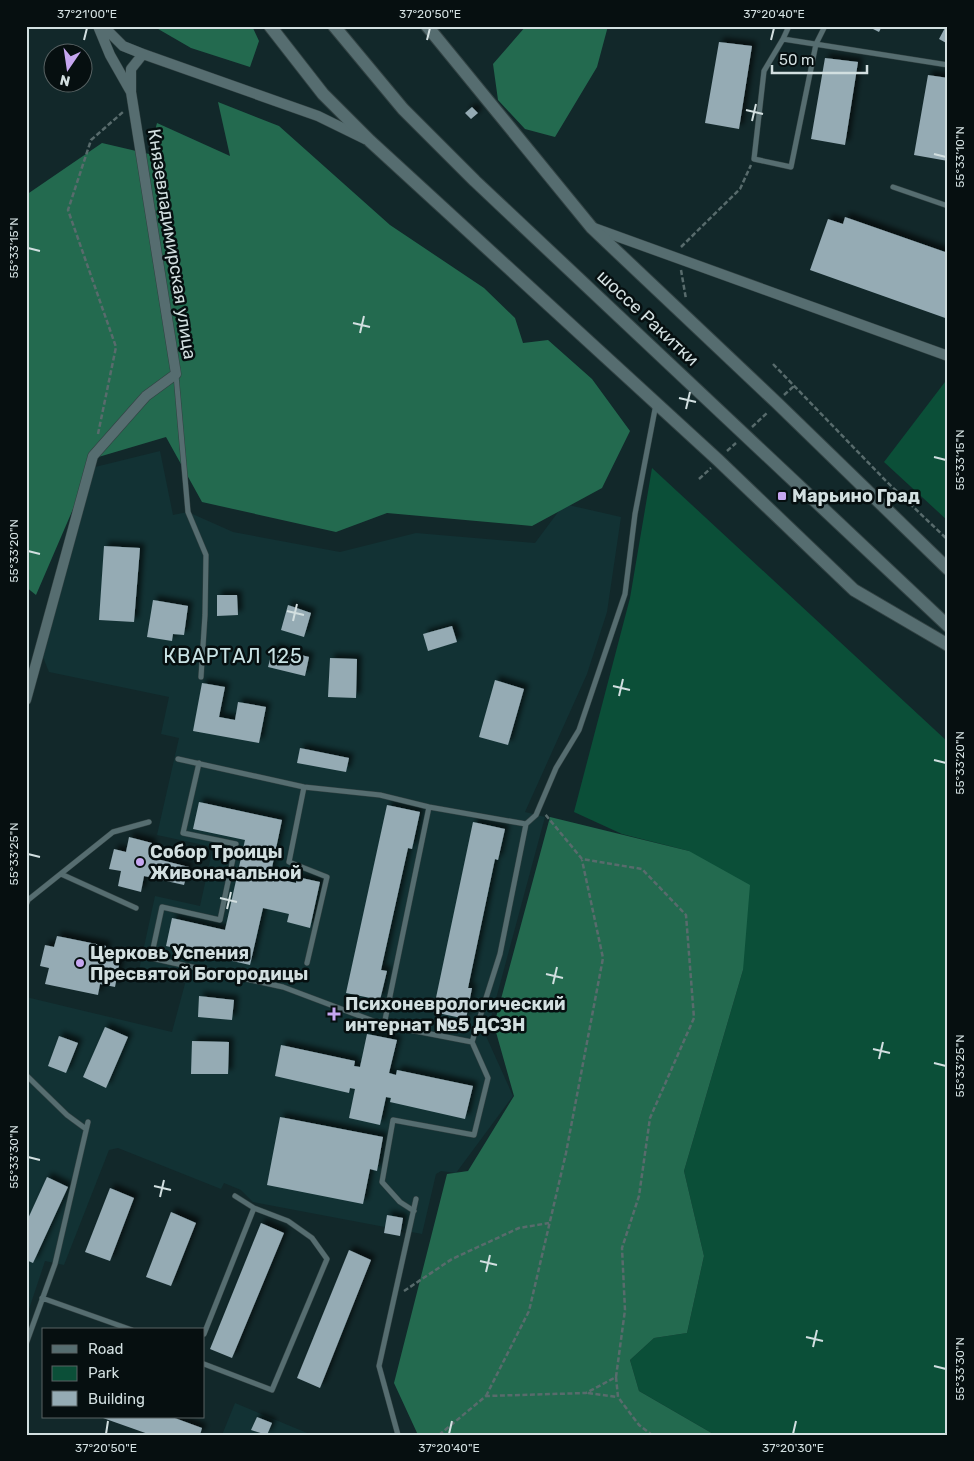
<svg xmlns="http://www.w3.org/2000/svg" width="974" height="1461" font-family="Rubik,sans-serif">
  <defs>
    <filter id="shadow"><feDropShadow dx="4.5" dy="-4.5" stdDeviation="2.5" flood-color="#0009"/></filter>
  </defs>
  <rect width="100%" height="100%" fill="#12282a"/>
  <path fill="#123234" d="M160 451 173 515 188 512 233 532 340 552 416 533 535 543 564 504 621 517 607 612 587 674 525 812 545 817 486 1036 513 1096 456 1173 441 1171 436 1174 422 1234 253 1202 241 1190 224 1183 221 1189 118 1148 109 1150 64 1265 45 1261 26 1318V997L172 1032 186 980 139 970 155 896 200 906 213 847 157 835 179 738 161 734 169 697 49 672 43 657 95 467Z
    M235 1403 312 1435H222Z"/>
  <path fill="#0b4f38" d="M948 378V521L884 462Z
    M652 468 948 742V1435H715L639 1391 630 1360 654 1338 687 1333 704 1256 684 1171 743 970 689 851 622 834 574 812 630 598Z"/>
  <path fill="#236a4f" d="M153 26H252L259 41 250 67 191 48Z
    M526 26H608L597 67 555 137 525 129 498 100 493 64Z
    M218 102 279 126 390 225 484 288 515 318 523 343 548 340 592 379 630 431 602 488 532 526 387 513 336 532 202 502 166 437 95 458 36 595 26 587V195L102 143 149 154 157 123 230 156Z
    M550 817 689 851 750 885 743 970 684 1171 704 1256 687 1333 654 1338 630 1360 639 1391 715 1435H418L394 1383 447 1174 468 1171 514 1096 494 1025Z"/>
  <path fill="#95abb4" filter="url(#shadow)" d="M867 26H882L879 32Z
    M946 26H948V44L939 39Z
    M719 42 752 46 739 129 705 123Z
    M825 58 858 62 845 145 811 139Z
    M928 75 948 78V161L914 155Z
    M472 107 478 113 471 119 465 113Z
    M845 217 948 253V319L810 270 828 219 843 224Z
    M104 546 140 548 134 622 99 620Z
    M217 595H237L238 615 217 616Z
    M153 600 188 606 184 635 173 634 172 641 147 637Z
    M288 605 311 613 304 637 281 630Z
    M452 626 457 642 428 651 423 634Z
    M273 648 309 657 305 676 268 667Z
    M330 658 357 659 356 698 328 697Z
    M495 680 524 689 508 745 479 737Z
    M202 683 225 687 219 717 235 720 238 702 266 707 259 743 193 731Z
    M300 748 349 758 346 772 297 763Z
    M199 802 282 820 270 877 296 883 297 877 320 882 310 928 287 922 289 914 263 908 250 965 166 946 172 918 225 930 245 840 193 829Z
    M387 805 420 812 412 849 408 848 381 970 387 971 380 1000 346 993Z
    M473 822 505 829 498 860 495 859 468 988H472L466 1019 433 1012Z
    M129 837 152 843 149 857 189 867 184 885 144 876 141 892 118 886 121 871 109 869 114 849 126 852Z
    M57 936 106 946 104 957 120 960 115 987 100 984 98 995 45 984 49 968 40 966 45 945 54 947Z
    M199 996 234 1000 232 1020 198 1017Z
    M105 1027 128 1037 106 1088 83 1077Z
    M367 1034 397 1040 389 1073 396 1075 397 1070 473 1086 465 1119 390 1102 391 1098 386 1097 380 1125 349 1118 355 1089 350 1088 349 1093 275 1076 281 1045 355 1061 354 1066 360 1067Z
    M59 1036 78 1043 66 1073 48 1066Z
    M192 1041 229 1042 228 1074H191Z
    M280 1117 383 1137 377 1171 370 1169 363 1204 267 1185Z
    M47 1177 68 1187 33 1263 26 1260V1223Z
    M110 1188 134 1198 110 1261 85 1252Z
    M171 1212 196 1223 171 1286 146 1277Z
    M387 1215 403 1218 400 1236 384 1233Z
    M261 1223 284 1233 232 1358 210 1349Z
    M349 1250 371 1260 320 1388 297 1378Z
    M172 1417 202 1428 200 1435H151L103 1418Z
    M257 1417 272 1423 267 1435 251 1430Z"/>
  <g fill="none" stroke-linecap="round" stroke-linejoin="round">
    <g stroke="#324243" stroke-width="6">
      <path id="lane" d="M825 26 816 44 791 167 754 159 764 71 783 39 948 65
        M783 39 789 26
        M893 187 948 206
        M176 375 188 512 206 555 205 615 201 677
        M178 759 304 787 380 795 429 807 526 824
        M199 763 183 833 236 844 220 920 162 907 151 958 283 987 384 1025 472 1042
        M304 787 289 862 327 877 307 963
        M61 874 136 908
        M26 905 28 900 113 832 149 822
        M384 1025 429 807
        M26 1075 67 1115 86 1129
        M414 1211 400 1202 382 1182 393 1120 474 1135 488 1078 472 1042 500 954 526 824 536 815 556 768 579 730 625 594 635 514 656 404
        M42 1298 132 1330
        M204 1334 254 1208
        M26 1344 55 1264 88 1122
        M204 1364 272 1390 327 1259 312 1238 288 1221 254 1208 235 1196
        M398 1435 379 1366 416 1199"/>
    </g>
    <g stroke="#324243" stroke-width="11">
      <path id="street" d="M103 26 123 46 143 54 318 116 365 139
        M131 91V69L143 54
        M594 228 948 356
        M26 700 93 456 146 396 176 374 131 92 110 55 98 26"/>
    </g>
    <g stroke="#324243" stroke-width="14">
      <path id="secondary" d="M270 26 323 94 370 141 718 460 854 590 948 645
        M334 26 403 109 475 181 948 626
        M427 26 592 228 777 403 948 569"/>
    </g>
    <path stroke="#586b6c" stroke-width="2.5" stroke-dasharray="5 2.5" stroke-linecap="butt" d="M681 247 740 189 751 165
      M681 270 686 299
      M773 364 886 481 948 540
      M784 395 794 386
      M752 427 768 412
      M98 434 116 347 68 210 91 140 123 112
      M727 451 736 443
      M699 479 711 468
      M404 1291 452 1259 519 1228 549 1223
      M616 1377 618 1397 639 1425 652 1435
      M588 1393 617 1397
      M486 1396 529 1311 566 1153 603 958 582 860
      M439 1435 486 1396 586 1393 616 1377 625 1310 622 1248 639 1196 650 1118 694 1018 686 915 642 869 582 859 545 814"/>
    <use href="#lane" stroke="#566d70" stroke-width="5"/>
    <use href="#street" stroke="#566d70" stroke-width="10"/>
    <use href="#secondary" stroke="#566d70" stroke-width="12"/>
  </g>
  <path fill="none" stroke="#d2dfe0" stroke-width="2" d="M84 40 87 28M427 40 430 28M771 40 774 28M746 110 763 114M752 121 756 104M934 154 946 157M28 248 40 251M353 323 370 327M360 333 364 316M679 398 696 402M686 409 690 392M934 457 946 460M28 551 40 554M287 611 304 615M293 621 297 604M613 686 630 690M619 696 623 679M934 760 946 763M28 854 40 857M220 898 237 902M227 909 231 892M546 974 563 978M553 984 557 967M873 1049 890 1053M879 1059 883 1042M934 1063 946 1066M28 1157 40 1160M154 1186 171 1190M160 1197 164 1180M480 1261 497 1265M486 1272 490 1255M806 1337 823 1341M813 1347 817 1330M934 1366 946 1369M106 1434 108 1421M449 1434 452 1421M793 1434 796 1421"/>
  <g fill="#c6a6f0" stroke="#060f10" stroke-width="2">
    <rect x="777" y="491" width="10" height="10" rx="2.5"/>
    <circle cx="140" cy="862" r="5"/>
    <circle cx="80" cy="963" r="5"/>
    <path d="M331.5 1006.5h5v5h5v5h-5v5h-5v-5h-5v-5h5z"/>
  </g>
  <g text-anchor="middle" stroke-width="5" stroke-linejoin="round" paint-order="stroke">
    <g font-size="18" fill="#d2dfe0" stroke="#060f10">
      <text transform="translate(172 244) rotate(81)" y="6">Князевладимирская улица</text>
      <text transform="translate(648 318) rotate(43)" y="6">шоссе Ракитки</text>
    </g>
    <g font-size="18" font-weight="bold" fill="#d2dfe0" stroke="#060f10" text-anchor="start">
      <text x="792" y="502">Марьино Град</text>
      <text x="150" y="858">Собор Троицы<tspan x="150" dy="21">Живоначальной</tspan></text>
      <text x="90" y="959">Церковь Успения<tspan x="90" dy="21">Пресвятой Богородицы</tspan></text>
      <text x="345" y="1010">Психоневрологический<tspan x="345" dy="21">интернат №5 ДСЗН</tspan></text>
    </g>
    <g font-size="20" letter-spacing="1" fill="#c8e2e4" stroke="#060f10">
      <text x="233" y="663">КВАРТАЛ 125</text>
    </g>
  </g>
  <rect width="974" height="1461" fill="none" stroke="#060f10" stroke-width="55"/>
  <rect x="42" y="1328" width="162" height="90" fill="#060f10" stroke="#586263"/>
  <rect x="52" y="1345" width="25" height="8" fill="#566d70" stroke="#586263"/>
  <text x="88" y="1354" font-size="15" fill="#d2dfe0">Road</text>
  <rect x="52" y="1366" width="25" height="15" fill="#0b4f38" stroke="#586263"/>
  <text x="88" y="1378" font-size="15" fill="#d2dfe0">Park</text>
  <rect x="52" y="1391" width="25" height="15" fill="#95abb4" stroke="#586263"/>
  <text x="88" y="1404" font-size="15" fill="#d2dfe0">Building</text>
  <g transform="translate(68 68) rotate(193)"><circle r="24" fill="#060f10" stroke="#586263"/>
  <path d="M0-4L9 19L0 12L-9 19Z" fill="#c6a6f0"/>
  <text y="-8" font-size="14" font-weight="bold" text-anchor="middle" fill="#d2dfe0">N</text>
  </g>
  <path d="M772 65v8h95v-8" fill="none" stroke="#d2dfe0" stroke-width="2.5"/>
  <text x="779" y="65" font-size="15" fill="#d2dfe0" stroke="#060f10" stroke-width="4" paint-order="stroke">50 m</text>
  <rect x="28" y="28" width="918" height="1406" fill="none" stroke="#d2dfe0" stroke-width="2"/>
  <g font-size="12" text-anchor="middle" fill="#d2dfe0">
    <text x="87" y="18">37°21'00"E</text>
    <text x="430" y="18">37°20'50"E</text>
    <text x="774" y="18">37°20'40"E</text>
    <text transform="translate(960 157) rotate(-90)" y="4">55°33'10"N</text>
    <text transform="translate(14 248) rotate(-90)" y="4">55°33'15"N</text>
    <text transform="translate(960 460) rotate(-90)" y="4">55°33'15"N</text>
    <text transform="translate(14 551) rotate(-90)" y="4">55°33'20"N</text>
    <text transform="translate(960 763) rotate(-90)" y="4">55°33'20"N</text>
    <text transform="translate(14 854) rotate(-90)" y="4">55°33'25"N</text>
    <text transform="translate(960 1066) rotate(-90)" y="4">55°33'25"N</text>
    <text transform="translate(14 1157) rotate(-90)" y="4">55°33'30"N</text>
    <text transform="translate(960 1369) rotate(-90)" y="4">55°33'30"N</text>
    <text x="106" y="1452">37°20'50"E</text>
    <text x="449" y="1452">37°20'40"E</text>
    <text x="793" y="1452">37°20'30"E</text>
  </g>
</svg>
